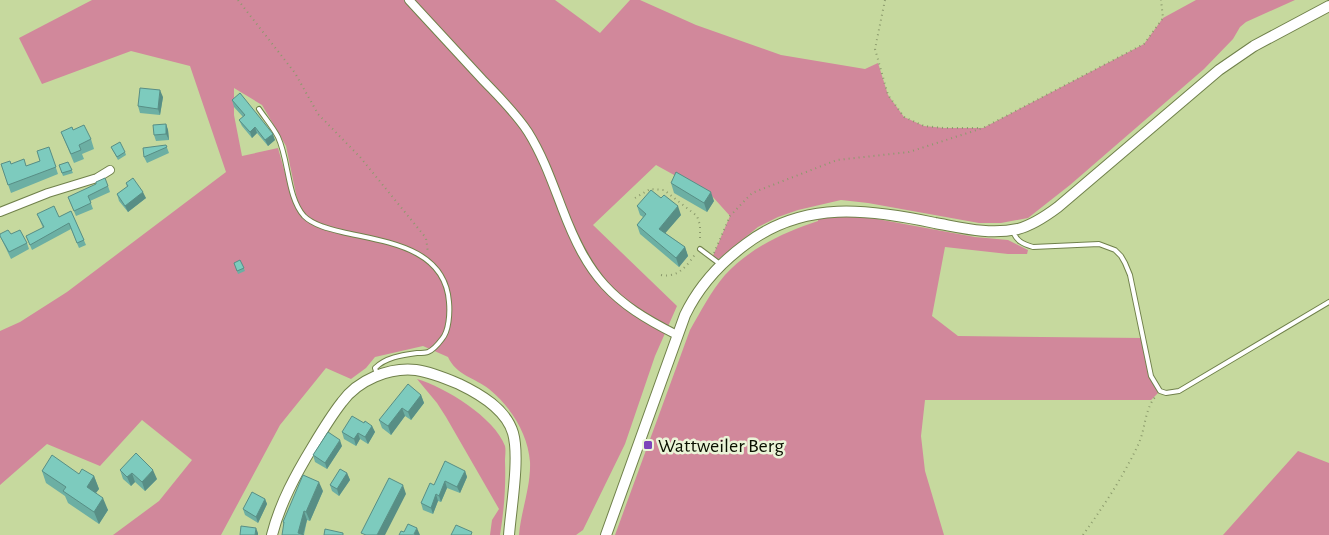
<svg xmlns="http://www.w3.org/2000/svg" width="1329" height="535" font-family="'Alegreya Sans',sans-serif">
  <rect width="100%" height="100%" fill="#c6d99e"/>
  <path fill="#d1889b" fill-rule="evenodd" d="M92 0H555L600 33 630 0H640L696 25 781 55 865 69 878 63 888 95 904 117 924 126 944 128H983L1144 44 1163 18 1196 0H1295L1246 22 1240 27 1233 39 1204 69 1070 185 1028 218 1001 223H979L868 203 841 200 798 210 778 217 758 227 716 261 712 258 730 216 712 196 656 165 593 225 677 306 655 356 625 444 583 530 576 535H519C521 511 531 486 530 462 528 434 511 407 489 389 475 378 456 375 448 357L423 346 375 357 366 368 351 379 326 368 280 425 221 535H113L159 501 192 460 142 420 100 466 47 444 0 485V331L20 322 67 292 226 172 190 66 131 51 42 84 19 38ZM234 88 262 105 286 146 297 199 294 205 278 148 242 156 234 115Z
    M847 216 877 219 975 237 1008 240 1028 250 1027 254H1008L945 247 932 316 958 336 1143 338 1151 376 1160 391 1151 400H925L921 436 925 471 944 535H615L690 330C701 311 711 291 725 275 750 248 784 232 818 221V218Z
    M417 379C445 387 495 418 505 446 506 450 505 457 505 461 506 486 504 511 500 535H490L492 520 499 509 446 417 437 403Z
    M1298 451 1329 463V535H1223Z"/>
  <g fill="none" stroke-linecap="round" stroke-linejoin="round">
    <g stroke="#70814b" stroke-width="6">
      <path id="lane" d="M259 109C265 118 273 127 278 137 289 160 287 197 304 216 313 225 329 229 342 232 385 242 445 247 449 302 450 313 449 331 442 339 439 343 433 350 428 352 426 353 420 353 417 353 403 355 386 357 375 368L377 374
        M1013 231C1016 241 1023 244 1033 247L1099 244 1115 250 1121 256 1125 263 1130 275 1151 376 1160 391 1166 393 1179 391 1329 302
        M700 249 720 264"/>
    </g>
    <g stroke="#70814b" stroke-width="10">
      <path id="street" d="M409 0C433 26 457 52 481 78 497 95 515 112 528 132 543 156 552 182 562 208 588 277 611 302 677 335
        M0 212 48 193 97 178 110 170"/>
    </g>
    <g stroke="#70814b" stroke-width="12">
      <path id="secondary" d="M272 535C280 503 296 474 313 446 322 431 331 416 342 402 358 380 389 367 416 370 430 372 445 378 459 384 480 394 506 409 513 433 520 458 511 508 509 535
        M606 535 685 315C699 286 720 263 746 244 804 200 869 209 935 223 963 228 989 235 1018 229 1033 225 1046 216 1058 207L1219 70 1254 46 1329 6"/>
    </g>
    <path stroke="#8b9a6c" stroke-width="2" stroke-dasharray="1 4" stroke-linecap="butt" d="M238 0 295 73 318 114 360 157 426 238 428 253
      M885 0 875 49 888 95 904 117 924 126 944 128H981
      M635 198 650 189 664 190 697 216 700 225V242
      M714 253 730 216 752 193 837 160 909 152 983 128 1144 44 1163 18 1161 0
      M661 275C678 278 687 266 696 253
      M1083 535C1103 507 1123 477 1138 445 1146 429 1144 408 1157 395"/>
    <use href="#lane" stroke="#fff" stroke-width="4"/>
    <use href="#street" stroke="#fff" stroke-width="8"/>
    <use href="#secondary" stroke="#fff" stroke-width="10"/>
  </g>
  <path fill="#6cafa3" d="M163 97 160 115 140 113 138 106Z
    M232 100 275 140 268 146 257 133 252 138 242 126 239 120 243 117 234 107Z
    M166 124 168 130 169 140 156 141 154 135Z
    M73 130 91 139 94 149 82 154 84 159 74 163 61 132Z
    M166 145 169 153 147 163 144 157Z
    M49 147 58 174 11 193 1 164H11L26 166 40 161Z
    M111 147 125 152 126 155 118 160Z
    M68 162 73 173 63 176 59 165Z
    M126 183 146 198 128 212 119 201 117 194 127 187Z
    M671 183 714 201 707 212 674 193Z
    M108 186 110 192 90 201 93 209 76 216 68 197Z
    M637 206 681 215 665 233 685 247 688 256 679 267 640 234 637 225 643 217 640 215Z
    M71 211 86 245 79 248 71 229 32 250 26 236 43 228 37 214 59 217Z
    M11 234 27 243 29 249 11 259 0 236Z
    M240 260 245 271 238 274 234 263Z
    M421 395 424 403 411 420 405 416 391 435 382 428 379 420Z
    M364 423 372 426 375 432 368 444 360 439 356 446 344 439 342 432Z
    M342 446 327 469 315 462 313 455Z
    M120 470 157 479 145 491 135 482 131 486 123 479Z
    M42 471 79 474 94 476 99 489 96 493 108 510 99 524 68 503 65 496 46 483Z
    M465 471 467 477 460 493 447 488 441 502 438 501 433 514 423 510 421 503 434 485Z
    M347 473 350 480 339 496 332 491 330 485Z
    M323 491 310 521 307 520 304 535 284 525 283 522Z
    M265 499 267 504 258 523 245 515 243 509Z"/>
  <path fill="#588e85" d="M160 90 163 97 160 115 158 109Z
    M166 124 168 130 169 140 166 134Z
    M255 127 257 133 252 138 250 132Z
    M273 134 275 140 268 146 265 140Z
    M143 192 146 198 128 212 125 206Z
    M711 192 714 201 707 212 704 203Z
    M678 206 681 215 662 237 659 229Z
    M685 247 688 256 679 267 676 258Z
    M421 395 424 403 411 420 408 412Z
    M402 408 405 416 391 435 388 426Z
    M372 426 375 432 368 444 365 437Z
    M358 433 360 439 356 446 354 439Z
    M340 440 342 446 327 469 325 463Z
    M153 470 157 479 145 491 142 482Z
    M465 471 467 477 460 493 457 487Z
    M132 473 135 482 131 486 127 477Z
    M347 473 350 480 339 496 337 489Z
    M94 476 99 489 91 499 87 487Z
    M445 481 447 488 441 502 439 496Z
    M319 482 323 491 310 521 306 512Z
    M403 485 406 494 385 535H377Z
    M436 494 438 501 433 514 431 508Z
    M103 498 108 510 99 524 94 512Z
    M265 499 267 504 258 523 256 517Z
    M304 511 307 520 303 535 298 533Z
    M256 528 258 533V535H255Z
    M417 528 420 535H415L414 534Z"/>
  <path fill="#7dcbbe" stroke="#588e85" d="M140 88 160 90 158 109 138 106Z
    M240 93 273 134 265 140 255 127 250 132 239 120 245 115 232 100Z
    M166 124V134L154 135 153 125Z
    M84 125 91 139 79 145 81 150 71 154 61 132 72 127 73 130Z
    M120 142 125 152 117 157 111 147Z
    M166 145 167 147 144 157 143 148Z
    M49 147 56 167 8 185 1 164 10 161 11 164 24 159 26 166 40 161 37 151Z
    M68 162 72 170 62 173 59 165Z
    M676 172 711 192 704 203 671 183Z
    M105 178 108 186 88 196 91 203 74 211 68 197 96 184V182Z
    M133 178 143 192 125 206 117 194 128 186 126 183Z
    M651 190 661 198 664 195 678 206 659 229 685 247 676 258 637 225 646 214 637 206Z
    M54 206 59 217 71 211 84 240 77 243 69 223 30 245 26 236 44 227 37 214Z
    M8 230 11 234 20 230 27 243 9 252 0 236V234Z
    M240 260 244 268 237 271 234 263Z
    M408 384 421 395 408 412 402 408 388 426 379 420Z
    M352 416 364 423 365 421 372 426 365 437 358 433 354 439 342 432Z
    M328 432 340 440 325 463 313 455Z
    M136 453 153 470 142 482 132 473 127 477 120 470Z
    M52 455 79 474 82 469 94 476 87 487 103 498 94 512 63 491 66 487 42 471Z
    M445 461 465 471 457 487 445 481 439 496 436 494 431 508 421 503 430 483 434 485Z
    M340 469 347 473 337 489 330 485Z
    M303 475 319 482 306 512 304 511 298 533 304 535H282L284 522H283Z
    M389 478 403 485 377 535H366L361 533Z
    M252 492 265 499 256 517 243 509Z
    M408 524 417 528 414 534 417 535H399L401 531 404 532Z
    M456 525 472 532 471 535H451Z
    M241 526 256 528 255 535H240Z
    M325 529 343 533V535H324Z"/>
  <rect fill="#7d44ba" stroke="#ebf5d8" stroke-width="2" x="643" y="440" width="10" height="10" rx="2.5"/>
  <g text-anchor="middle" stroke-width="5" stroke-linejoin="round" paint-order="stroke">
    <g font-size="20" fill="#0a1000" stroke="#ebf5d8" text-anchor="start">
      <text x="658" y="452">Wattweiler Berg</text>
    </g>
  </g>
</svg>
